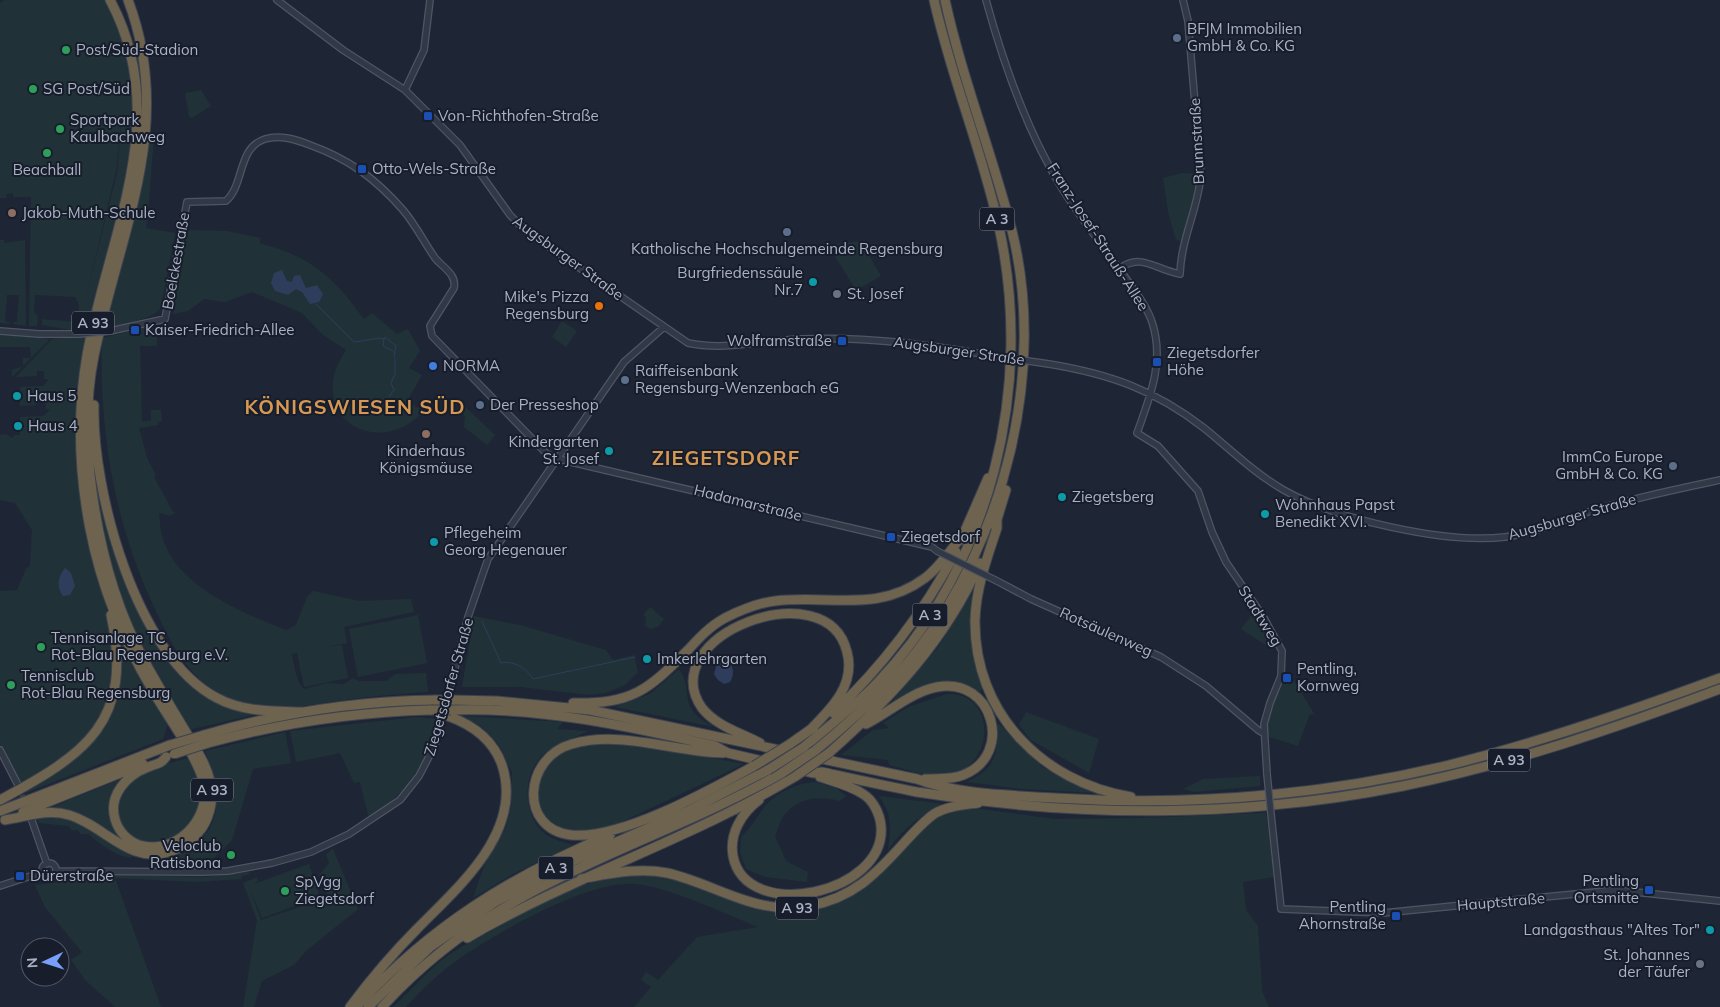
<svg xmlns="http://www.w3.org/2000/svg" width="1720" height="1007" font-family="Mulish,sans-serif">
  <rect width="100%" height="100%" fill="#1e2636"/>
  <path fill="#203237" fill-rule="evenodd" d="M5 0H106C113 15 121 30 125 46 149 143 110 235 87 328L71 330 42 325V319L78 322 79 305 75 297 35 295 34 312 38 316 37 326H29L31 197H13V193L6 194 7 198H0V3ZM123 104 117 173 85 301 116 171Z
    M201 90 211 106 192 118 189 117 185 93Z
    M151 135H155C150 167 151 198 146 228L175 233 161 307C156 320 117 325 103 328L139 198Z
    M1182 173 1198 174 1192 206 1181 241 1176 240 1168 212 1163 178Z
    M187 230 227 231 261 238 259 243C312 257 332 276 364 319L372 313 397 334 408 329 420 351 409 368 422 375 407 401 423 411C392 449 329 435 333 382 334 370 340 360 346 350L322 334 302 313 252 292 225 302 204 299 188 311 173 314Z
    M0 240H4V243L25 240 26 326 13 324 14 322H17L19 295H7L5 321 9 322V324L0 323Z
    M861 241 881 276 856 290 828 245Z
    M562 321 577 331 566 347 552 337Z
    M148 327 157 329V346H140L142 422 151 420V410H161L162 421 158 422V425L139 428 147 458 156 475 154 477 173 512H176L170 516 159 513C160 520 160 529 162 536 175 586 243 613 286 630L296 625 307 597 313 591 359 601 411 599 414 612 344 627 347 643 327 647 342 645 348 678 304 687 297 653 292 654C294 665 296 681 304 689L327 683 344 684 353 678 359 681H386L395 674 426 673 428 692C400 694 372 696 345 700 313 704 279 712 247 704 195 691 175 652 154 607 114 521 99 432 102 338Z
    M0 334 49 339 47 342 12 377V370L23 366V358H31L30 347H0Z
    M79 336 86 337 92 551 106 605 114 659 110 699 97 725 64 759 21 784 0 743V591L17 590 26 569 30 566 32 530 15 503 0 500V435L6 434 12 438 15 435H20V417L43 416 50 410 46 409 45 401 36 402V405L20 406V387L43 386 49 379H44V371H37V376L16 377 52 339Z
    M462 404 495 435 487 445 464 427 465 416 459 411Z
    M92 451 109 530 167 658 186 681 207 696 218 702 258 714 188 730 141 648 121 601 99 520Z
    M973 590C968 625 972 655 983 688L980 692C943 672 924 685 891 703L939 646Z
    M650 607 664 619 659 626 650 629 645 625 646 617 643 615Z
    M1256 610 1278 648 1267 646 1241 629Z
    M418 615 427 663 358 677 349 629Z
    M474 616 520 625 606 650 613 660 634 655 638 672 625 685 606 693 589 695 521 687H462Z
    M118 633 168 723 163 739 26 793 25 791C99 746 126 724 118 633Z
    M679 669C690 685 684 697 692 710 696 717 707 723 714 727L615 707 650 694Z
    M1291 678 1294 681 1315 715 1310 714 1298 746 1266 736 1269 713 1283 682Z
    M947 694C997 691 997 769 946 775 928 778 906 769 889 765L888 760 841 755 873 730 889 728 883 723 908 707Z
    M1026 712 1099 739 1089 773 1031 740 1019 725Z
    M462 716 563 722 557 729 588 731C573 739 557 742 544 754 522 772 522 815 544 833 552 840 564 842 573 845L513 874 473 898 484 866 506 827 511 808 512 772 498 743 482 727Z
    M416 717 438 719C429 762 405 795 369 819L360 782 354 783 340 753 296 762 290 731Z
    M998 723 1041 766 1071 783 1097 793 1021 789 967 782C997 768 997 754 998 723Z
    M285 732 291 763 253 769 232 840 214 858 192 861 189 859 178 863 163 864 165 858C223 844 225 797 205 751Z
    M611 744 664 749 744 764 613 826C601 829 588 832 575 832 538 830 528 786 550 762 565 746 590 744 611 744Z
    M188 758C199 776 205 794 196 815 179 853 116 855 118 805 118 797 120 790 126 785 144 769 166 764 188 758Z
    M1260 776V786L1194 792 1183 789 1203 779Z
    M121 779C110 795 104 814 116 832 120 837 124 838 125 845L80 814 49 808Z
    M815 782 836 788 846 796 840 801C819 796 800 797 785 814 780 819 778 830 775 836L786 861 808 872 807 882 765 877 746 869 740 852 741 837C751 828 757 817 765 806 777 792 798 783 815 782Z
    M879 796 943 804C919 817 903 828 888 850 891 827 893 816 879 796Z
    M981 809 1054 819 1143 818 1266 813 1274 877 1243 882 1246 910 1258 926 1262 991 1269 1007H634L651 987 641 980 646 972 658 980 697 937 758 927C725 914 658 881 625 884 576 887 501 931 460 958 440 972 422 989 406 1007H393C409 992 425 974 442 960 457 948 477 939 494 929 551 895 614 862 682 881 733 895 761 923 819 908 859 898 885 869 912 840 922 830 932 816 947 812 957 809 970 810 981 809Z
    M44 816 62 817 86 826 133 857C120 859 99 844 89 834H80L78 830H71L69 826 39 823 36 817Z
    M333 849 358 909 307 950 294 965 262 981 254 1007H243L257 920 243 883 257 877 258 881 254 884 309 864 320 897 262 918 249 886 261 920 306 905 309 907 322 901 327 894 319 875 329 863 326 854Z
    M249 872 250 874 241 876 242 879 196 882 115 878 161 1007H115L85 980 71 960 82 952 45 907 35 885 113 875 205 877Z"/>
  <path fill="#2f3d5c" d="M282 270 287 281 292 282 294 276 300 275 306 288 317 285 323 294 319 302 310 304 302 292 296 289 288 295 275 291 271 283 274 273Z
    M65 568 71 573 75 586 70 595 63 596C56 587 58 576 65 568Z
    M725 659C734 664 735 674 730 682L724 684 718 680 714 674 717 663Z"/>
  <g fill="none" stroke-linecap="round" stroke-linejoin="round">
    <path stroke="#2f3d5c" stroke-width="1" d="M316 304 354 342
      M384 339 383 346 393 351
      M355 342 379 338 384 339 385 337 396 346 394 357
      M389 397 394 390 391 383 395 374V359
      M482 621 501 663C514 660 527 669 533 679L635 657"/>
    <path stroke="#3a4252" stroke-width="5.5" stroke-dasharray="5.5 3" stroke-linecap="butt" d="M19 787 29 813"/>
    <g stroke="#4f5565" stroke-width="8">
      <path id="tertiary" d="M277 0 343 50 405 90 460 145 510 215 526 231 688 343C725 351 765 340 802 339 866 336 931 345 994 356
        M986 0C1004 66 1027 132 1063 190 1081 219 1103 246 1123 274 1133 289 1146 304 1152 322 1165 361 1150 397 1137 433L1158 446 1198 491 1212 532 1226 562 1264 618 1282 651 1281 676 1270 703 1264 724 1267 774
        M405 90 424 50 430 0
        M1119 269C1141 252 1156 270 1180 274 1181 239 1198 209 1201 175L1188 21 1183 0
        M0 331 39 334H79
        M110 331 165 319 187 202 226 201C245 184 237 148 265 139 280 134 297 140 310 145 349 159 376 179 403 210 415 224 424 242 435 258 442 267 457 274 454 288L430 326 432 336 547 454 558 459 932 547 937 551
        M1049 364C1110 374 1155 390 1204 428 1230 449 1253 472 1282 489 1333 519 1445 544 1505 537 1535 534 1563 520 1591 511 1633 498 1677 489 1720 480
        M997 581 1031 599 1161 657 1206 686 1258 730 1263 733
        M0 750 18 785
        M31 818 47 864
        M1272 824 1281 909 1383 913 1616 890 1720 901
        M42 870a7 7 0 1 1 14 0a7 7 0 1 1-14 0Z
        M56 871 202 872 228 871 272 863 311 852 349 834 400 800 419 776 435 745 468 617 488 559 624 362 664 327
        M0 886 43 872"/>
    </g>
    <g stroke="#3c4251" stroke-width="11">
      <path id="motorway" d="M110 0C174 119 108 235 87 355 77 412 79 472 90 529 101 586 123 641 153 691 167 716 198 757 204 784 211 819 176 856 139 845 128 841 118 831 115 819 108 795 127 775 148 767 156 764 161 764 166 757
        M94 405C92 491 136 656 217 698 243 712 272 711 302 712
        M997 521V528C987 558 976 588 975 620 974 713 1042 782 1131 797
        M995 526 1006 490
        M961 540 988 478
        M453 700 497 701 590 710 917 779C959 795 1010 795 1055 798 1187 806 1321 796 1449 765 1541 742 1631 711 1720 678
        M573 703C632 704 647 691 688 650 699 638 710 626 725 618 741 610 757 603 775 601 828 594 877 614 925 578 940 567 951 549 963 535
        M451 710C540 707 628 726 715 746L728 753 813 773 822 772C854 779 885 786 917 792 1077 818 1244 818 1403 786 1511 764 1616 728 1720 689
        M833 713C883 666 923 613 956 552
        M866 724C890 712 911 692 937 687 993 676 1015 755 963 775 951 780 938 778 925 779
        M204 735C279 713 357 701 435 700
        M208 743C281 723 355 712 431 710
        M760 743C741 733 716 726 702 708 652 636 827 569 847 652 856 685 831 709 810 730
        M790 744 814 727
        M804 747C829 726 855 706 878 682 992 562 1034 387 999 227 982 150 951 77 934 0
        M816 750C852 720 888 688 917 651 1004 539 1047 371 1012 231 992 153 962 78 945 0
        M723 753C674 752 621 730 572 744 524 757 518 829 571 835 621 840 710 790 754 766
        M829 753C892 697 945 641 980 563
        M0 800C86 754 134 722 111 615
        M759 800C742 813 729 833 733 856 746 924 887 894 881 826 880 814 873 800 863 794 849 785 835 782 820 777
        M0 811 170 745
        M23 812 143 764
        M5 820C26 817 47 808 69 815 106 826 129 866 172 851 184 847 195 838 202 828 211 814 214 796 210 781 206 763 195 748 186 732 172 709 158 686 145 662 116 609 100 550 92 491 86 446 85 400 94 356 119 232 176 127 128 0
        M581 879C609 874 638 867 667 873 716 884 755 916 809 906 853 898 875 875 904 843 913 833 923 822 934 814 947 806 964 805 978 803
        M467 938C573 876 691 839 796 776
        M358 1005C431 926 511 876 610 835
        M350 1007C371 979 393 953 417 929 458 887 524 832 502 765 493 739 473 725 448 716
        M368 1007 430 947 495 902 559 867 688 811 768 770
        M382 1007C424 961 473 924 528 894 611 849 700 820 782 773"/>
    </g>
    <use href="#tertiary" stroke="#313846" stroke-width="5.5"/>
    <use href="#motorway" stroke="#6d634e" stroke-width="9"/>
    <g stroke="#4f5565" stroke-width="8" stroke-linecap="butt">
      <path id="tertiary-bridge" d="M79 334 110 331
        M994 356 1049 364
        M937 551 997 581
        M1267 774 1272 824"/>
    </g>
    <g stroke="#3c4251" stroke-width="11" stroke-linecap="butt">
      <path id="motorway-bridge" d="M435 700H453
        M431 710H451
        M170 745 204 735
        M174 754 208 743
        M754 766 790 744
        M768 770 804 747
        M782 773 816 750
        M796 776 829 753"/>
    </g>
    <use href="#tertiary-bridge" stroke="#313846" stroke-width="5.5"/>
    <use href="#motorway-bridge" stroke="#6d634e" stroke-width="9"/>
  </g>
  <g fill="#5c6f8a" stroke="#171d2b" stroke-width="2">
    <circle cx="1177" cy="38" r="5"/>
    <circle cx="787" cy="232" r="5"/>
    <circle cx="625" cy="380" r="5"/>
    <circle cx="480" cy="405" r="5"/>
    <circle cx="1673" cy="466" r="5"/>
  </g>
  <g fill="#2e9e5b" stroke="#171d2b" stroke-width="2">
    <circle cx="66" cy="50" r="5"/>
    <circle cx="33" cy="89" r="5"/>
    <circle cx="60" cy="129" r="5"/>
    <circle cx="47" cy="153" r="5"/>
    <circle cx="41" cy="647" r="5"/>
    <circle cx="11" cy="685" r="5"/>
    <circle cx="231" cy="855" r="5"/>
    <circle cx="285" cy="891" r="5"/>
  </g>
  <g fill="#1a4fb4" stroke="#171d2b" stroke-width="2">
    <rect x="423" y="111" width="10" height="10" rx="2.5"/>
    <rect x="357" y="164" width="10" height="10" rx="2.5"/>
    <rect x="130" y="325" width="10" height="10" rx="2.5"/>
    <rect x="837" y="336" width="10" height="10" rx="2.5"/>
    <rect x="1152" y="357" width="10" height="10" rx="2.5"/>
    <rect x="886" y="532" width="10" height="10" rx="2.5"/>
    <rect x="1282" y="673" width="10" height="10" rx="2.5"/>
    <rect x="15" y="871" width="10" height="10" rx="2.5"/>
    <rect x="1644" y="885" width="10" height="10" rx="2.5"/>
    <rect x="1391" y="911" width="10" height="10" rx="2.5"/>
  </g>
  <g fill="#8d6e63" stroke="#171d2b" stroke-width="2">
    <circle cx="12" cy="213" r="5"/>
    <circle cx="426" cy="434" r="5"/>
  </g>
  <g fill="#0f9aa8" stroke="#171d2b" stroke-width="2">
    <circle cx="813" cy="282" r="5"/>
    <circle cx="17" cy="396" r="5"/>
    <circle cx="18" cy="426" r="5"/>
    <circle cx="609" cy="451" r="5"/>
    <circle cx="1062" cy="497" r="5"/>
    <circle cx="1265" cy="514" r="5"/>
    <circle cx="434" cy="542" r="5"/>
    <circle cx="647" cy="659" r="5"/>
    <circle cx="1710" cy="930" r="5"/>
  </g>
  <g fill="#6b7280" stroke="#171d2b" stroke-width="2">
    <circle cx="837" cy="294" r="5"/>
    <circle cx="1700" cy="964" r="5"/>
  </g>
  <circle fill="#e8710a" stroke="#171d2b" stroke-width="2" cx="599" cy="306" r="5"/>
  <circle fill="#3f7fe0" stroke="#171d2b" stroke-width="2" cx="433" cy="366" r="5"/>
  <g text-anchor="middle" stroke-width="4" stroke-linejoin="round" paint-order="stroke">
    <g fill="#171d2b" stroke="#7f8596" stroke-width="1">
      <rect x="979.5" y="207.5" width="35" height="23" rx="4"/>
      <rect x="72" y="311.5" width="42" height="23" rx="4"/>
      <rect x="912.5" y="603.5" width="35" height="23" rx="4"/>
      <rect x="1488" y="748.5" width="42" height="23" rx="4"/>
      <rect x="191" y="778.5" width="42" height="23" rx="4"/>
      <rect x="538.5" y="856.5" width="35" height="23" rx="4"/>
      <rect x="776" y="896.5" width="42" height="23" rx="4"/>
    </g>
    <g font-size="14" font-weight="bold" fill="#abb2c4">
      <text x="997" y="224">A 3</text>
      <text x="93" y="328">A 93</text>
      <text x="930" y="620">A 3</text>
      <text x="1509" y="765">A 93</text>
      <text x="212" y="795">A 93</text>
      <text x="556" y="873">A 3</text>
      <text x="797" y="913">A 93</text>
    </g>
    <g font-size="15" fill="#abb2c4" stroke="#171d2b" text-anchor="start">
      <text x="1187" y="34">BFJM Immobilien<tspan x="1187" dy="17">GmbH &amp; Co. KG</tspan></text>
      <text x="76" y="55">Post/Süd-Stadion</text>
      <text x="43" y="94">SG Post/Süd</text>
      <text x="438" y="121">Von-Richthofen-Straße</text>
      <text x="70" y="125">Sportpark<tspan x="70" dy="17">Kaulbachweg</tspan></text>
      <text x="372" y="174">Otto-Wels-Straße</text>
      <text x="47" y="175" text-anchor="middle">Beachball</text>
      <text x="22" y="218">Jakob-Muth-Schule</text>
      <text x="787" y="254" text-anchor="middle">Katholische Hochschulgemeinde Regensburg</text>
      <text x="803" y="278" text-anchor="end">Burgfriedenssäule<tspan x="803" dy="17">Nr.7</tspan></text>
      <text x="847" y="299">St. Josef</text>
      <text x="589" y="302" text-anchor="end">Mike's Pizza<tspan x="589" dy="17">Regensburg</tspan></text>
      <text x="145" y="335">Kaiser-Friedrich-Allee</text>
      <text x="832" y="346" text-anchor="end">Wolframstraße</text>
      <text x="1167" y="358">Ziegetsdorfer<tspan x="1167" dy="17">Höhe</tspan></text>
      <text x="443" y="371">NORMA</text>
      <text x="635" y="376">Raiffeisenbank<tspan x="635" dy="17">Regensburg-Wenzenbach eG</tspan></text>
      <text x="27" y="401">Haus 5</text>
      <text x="490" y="410">Der Presseshop</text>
      <text x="28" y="431">Haus 4</text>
      <text x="599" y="447" text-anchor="end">Kindergarten<tspan x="599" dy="17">St. Josef</tspan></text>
      <text x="426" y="456" text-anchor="middle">Kinderhaus<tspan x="426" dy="17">Königsmäuse</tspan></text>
      <text x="1663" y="462" text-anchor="end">ImmCo Europe<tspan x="1663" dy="17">GmbH &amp; Co. KG</tspan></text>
      <text x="1072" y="502">Ziegetsberg</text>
      <text x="1275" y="510">Wohnhaus Papst<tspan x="1275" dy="17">Benedikt XVI.</tspan></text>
      <text x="444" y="538">Pflegeheim<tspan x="444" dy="17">Georg Hegenauer</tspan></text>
      <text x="901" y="542">Ziegetsdorf</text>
      <text x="51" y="643">Tennisanlage TC<tspan x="51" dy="17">Rot-Blau Regensburg e.V.</tspan></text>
      <text x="657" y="664">Imkerlehrgarten</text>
      <text x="1297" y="674">Pentling,<tspan x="1297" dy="17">Kornweg</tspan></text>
      <text x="21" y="681">Tennisclub<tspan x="21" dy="17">Rot-Blau Regensburg</tspan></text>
      <text x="221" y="851" text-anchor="end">Veloclub<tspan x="221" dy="17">Ratisbona</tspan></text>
      <text x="30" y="881">Dürerstraße</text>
      <text x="1639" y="886" text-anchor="end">Pentling<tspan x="1639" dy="17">Ortsmitte</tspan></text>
      <text x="295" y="887">SpVgg<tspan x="295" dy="17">Ziegetsdorf</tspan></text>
      <text x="1386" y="912" text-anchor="end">Pentling<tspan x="1386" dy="17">Ahornstraße</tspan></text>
      <text x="1700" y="935" text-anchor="end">Landgasthaus "Altes Tor"</text>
      <text x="1690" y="960" text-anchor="end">St. Johannes<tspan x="1690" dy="17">der Täufer</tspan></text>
    </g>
    <g font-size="15" fill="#abb2c4" stroke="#171d2b">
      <text transform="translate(1197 141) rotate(-93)" y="5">Brunnstraße</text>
      <text transform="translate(1098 237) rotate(57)" y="5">Franz-Josef-Strauß-Allee</text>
      <text transform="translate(568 258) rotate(36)" y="5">Augsburger Straße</text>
      <text transform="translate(176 261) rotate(-80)" y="5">Boelckestraße</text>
      <text transform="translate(959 351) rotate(8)" y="5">Augsburger Straße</text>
      <text transform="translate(748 503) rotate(14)" y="5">Hadamarstraße</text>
      <text transform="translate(1572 517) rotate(-16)" y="5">Augsburger Straße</text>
      <text transform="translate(1260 616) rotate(58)" y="5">Stadtweg</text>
      <text transform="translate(1106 632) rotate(24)" y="5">Rotsäulenweg</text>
      <text transform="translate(449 687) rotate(-74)" y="5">Ziegetsdorfer Straße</text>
      <text transform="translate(1501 902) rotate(-5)" y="5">Hauptstraße</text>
    </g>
    <g font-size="20" font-weight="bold" letter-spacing="1" fill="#d79853" stroke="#171d2b">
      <text x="355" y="414">KÖNIGSWIESEN SÜD</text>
      <text x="726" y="465">ZIEGETSDORF</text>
    </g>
  </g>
  <g transform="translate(45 962) rotate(266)"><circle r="24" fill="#171d2b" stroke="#525968"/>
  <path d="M0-4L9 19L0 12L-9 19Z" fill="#789ffc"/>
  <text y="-8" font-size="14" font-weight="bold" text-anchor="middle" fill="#abb2c4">N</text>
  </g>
</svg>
